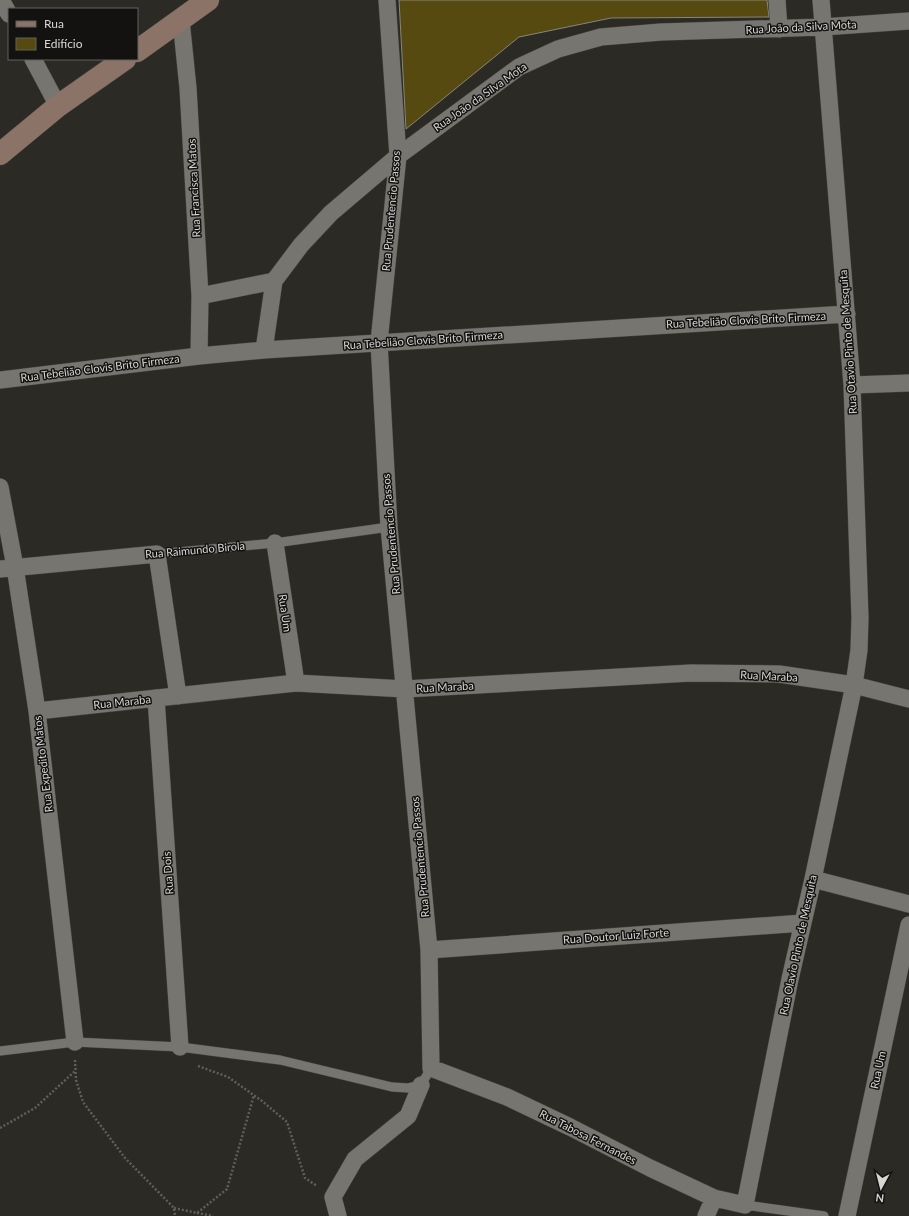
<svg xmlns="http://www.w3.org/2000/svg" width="909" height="1216" font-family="Lato,sans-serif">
  <rect width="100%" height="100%" fill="#2b2a24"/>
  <path fill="#564a10" stroke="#87867f" d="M399 0H767L769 17 611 18 519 37 406 129Z"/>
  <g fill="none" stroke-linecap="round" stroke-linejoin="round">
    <g stroke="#464541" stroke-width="10">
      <path id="lane" d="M157 554 275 543 389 527
        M0 1051 75 1042 180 1047 280 1060 392 1087 408 1088 421 1085 431 1068
        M745 1205 824 1216"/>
    </g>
    <g stroke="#464541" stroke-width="18">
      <path id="street" d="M1 0 9 14
        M387 0 398 156 379 342 389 527 429 950 431 1068 507 1097 570 1127 650 1168 714 1198 745 1205 790 979 813 879 854 685 859 650 860 618 852 385 821 0
        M777 0 779 29
        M181 20 188 88 200 296 199 356
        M33 59 58 106
        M200 296 274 281
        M264 350 274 281 301 245 331 213 398 156 519 67 558 49 601 37 661 32 823 27 909 21
        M0 380 199 356 264 350 847 314
        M852 385 909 383
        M0 487 15 567 37 711 75 1042
        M275 543 296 683
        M0 569 157 554 178 696
        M156 698 180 1047
        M37 711 296 683 405 689 691 673 779 674 854 685 909 699
        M813 879 909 904
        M429 950 803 923
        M338 1216 333 1197 355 1159 408 1116 421 1085
        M706 1216 714 1198
        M847 1216 909 925"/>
    </g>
    <g stroke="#464541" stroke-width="23">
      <path id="secondary" d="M137 51 208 0
        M0 154 58 106 125 59"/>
    </g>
    <path stroke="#605f5a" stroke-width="2.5" stroke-dasharray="2 2" stroke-linecap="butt" d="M75 1060 76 1080 83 1102 125 1158 174 1208 175 1216
      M198 1066 228 1077 262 1101 287 1122 305 1178 317 1186
      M0 1128 35 1108 75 1071
      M174 1208 197 1213 227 1189 254 1095
      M197 1213 213 1216"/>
    <use href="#lane" stroke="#77756f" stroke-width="9"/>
    <use href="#street" stroke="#77756f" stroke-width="17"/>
    <use href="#secondary" stroke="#8b7368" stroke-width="22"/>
  </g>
  <g text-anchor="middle" stroke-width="3" stroke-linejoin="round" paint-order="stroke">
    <g font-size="11" fill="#d7d6d3" stroke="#131210">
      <text transform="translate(801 27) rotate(-3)" y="4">Rua João da Silva Mota</text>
      <text transform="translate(480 97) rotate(-35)" y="4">Rua João da Silva Mota</text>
      <text transform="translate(194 188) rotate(-93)" y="4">Rua Francisca Matos</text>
      <text transform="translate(391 211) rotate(-85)" y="4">Rua Prudentencio Passos</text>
      <text transform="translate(746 320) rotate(-3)" y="4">Rua Tebelião Clovis Brito Firmeza</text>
      <text transform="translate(423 340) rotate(-4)" y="4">Rua Tebelião Clovis Brito Firmeza</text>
      <text transform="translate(848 342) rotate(-94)" y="4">Rua Otavio Pinto de Mesquita</text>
      <text transform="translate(100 368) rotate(-7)" y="4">Rua Tebelião Clovis Brito Firmeza</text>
      <text transform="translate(391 534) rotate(-95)" y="4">Rua Prudentencio Passos</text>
      <text transform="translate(195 550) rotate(-5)" y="4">Rua Raimundo Birola</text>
      <text transform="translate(285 613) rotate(82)" y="4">Rua Um</text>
      <text transform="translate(769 676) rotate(3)" y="4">Rua Maraba</text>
      <text transform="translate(445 687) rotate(-3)" y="4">Rua Maraba</text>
      <text transform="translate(122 702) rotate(-6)" y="4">Rua Maraba</text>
      <text transform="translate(43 764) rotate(-97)" y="4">Rua Expedito Matos</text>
      <text transform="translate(420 857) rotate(-95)" y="4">Rua Prudentencio Passos</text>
      <text transform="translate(168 873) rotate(-94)" y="4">Rua Dois</text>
      <text transform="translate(616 936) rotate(-4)" y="4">Rua Doutor Luiz Forte</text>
      <text transform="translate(798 945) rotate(-78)" y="4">Rua Olavio Pinto de Mesquita</text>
      <text transform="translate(878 1070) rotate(-78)" y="4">Rua Um</text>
      <text transform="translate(588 1137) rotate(27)" y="4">Rua Tabosa Fernandes</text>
    </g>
  </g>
  <rect x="8" y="8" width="130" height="52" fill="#131210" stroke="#61605e"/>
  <rect x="16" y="21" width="20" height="6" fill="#8b7368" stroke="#61605e"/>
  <text x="44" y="28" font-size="12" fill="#d7d6d3">Rua</text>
  <rect x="16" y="38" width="20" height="12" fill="#564a10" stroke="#61605e"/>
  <text x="44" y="48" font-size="12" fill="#d7d6d3">Edifício</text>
  <g transform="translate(881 1188) rotate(187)" stroke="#131210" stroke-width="3" paint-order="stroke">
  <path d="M0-3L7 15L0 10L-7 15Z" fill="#d7d6d3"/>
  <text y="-6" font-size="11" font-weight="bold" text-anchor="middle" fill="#d7d6d3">N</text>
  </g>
</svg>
